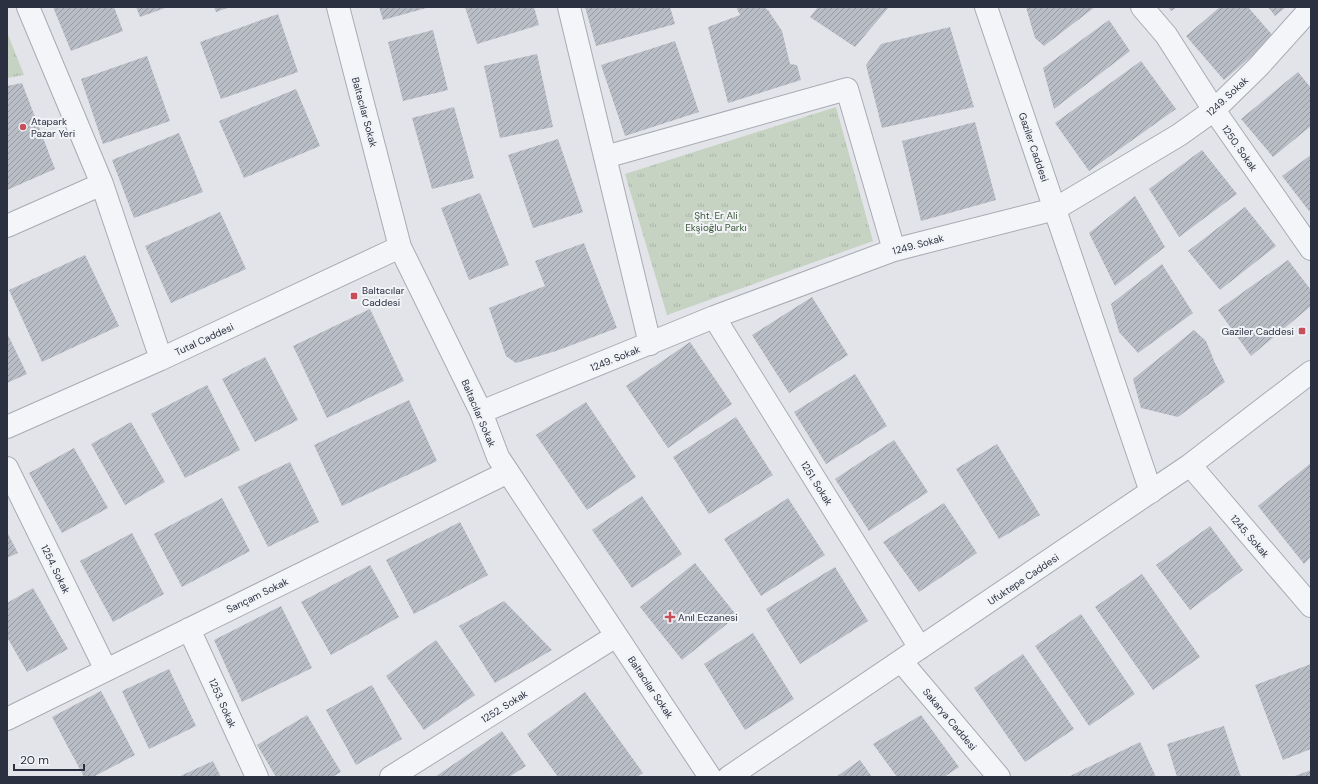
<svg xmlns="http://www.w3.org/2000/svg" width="1318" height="784" font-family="'DM Sans',sans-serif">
  <defs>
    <pattern id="park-tufts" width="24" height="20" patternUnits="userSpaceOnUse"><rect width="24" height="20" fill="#c6d3c3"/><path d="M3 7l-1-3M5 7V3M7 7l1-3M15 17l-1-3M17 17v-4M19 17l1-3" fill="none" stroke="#aab6a9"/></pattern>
    <pattern id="building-hatch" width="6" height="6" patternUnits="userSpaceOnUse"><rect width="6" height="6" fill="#b9bdc6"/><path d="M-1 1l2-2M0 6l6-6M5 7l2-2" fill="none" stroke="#979aa2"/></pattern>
  </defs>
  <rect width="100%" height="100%" fill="#e2e4e9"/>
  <path fill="url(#park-tufts)" d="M7 32 24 75 7 78Z
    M836 107 873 241 667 315 625 174Z"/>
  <path fill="url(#building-hatch)" d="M53 7H114L123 31 71 51Z
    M136 7H168L140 17Z
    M214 7H230L216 12Z
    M379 7H430L383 20Z
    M465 7H534L539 25 477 44Z
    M585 7H670L675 24 596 46Z
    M736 7H763L768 10 782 31 790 64 797 65 801 80 728 103 708 27 740 15Z
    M818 7H889L855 47 810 17Z
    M1026 7H1095L1044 46 1035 38Z
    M1168 7H1177L1171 11Z
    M1220 7H1248L1274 37 1224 80 1186 36Z
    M1268 7H1286L1275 16Z
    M278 14 298 72 221 99 200 42Z
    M1109 20 1130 51 1054 109 1043 68Z
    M950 27 974 107 882 128 866 65 881 44Z
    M433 30 448 90 403 101 388 42Z
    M675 41 699 112 625 136 601 65Z
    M537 54 553 127 500 138 484 66Z
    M147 56 170 121 103 144 81 79Z
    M1141 61 1176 109 1089 171 1055 123Z
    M1298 72 1311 88V126L1273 157 1241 119Z
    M22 83 55 169 7 190V86Z
    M296 89 320 146 244 178 219 121Z
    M454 107 474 178 432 189 412 118Z
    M975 122 996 200 921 221 902 141Z
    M179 133 203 192 134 218 112 160Z
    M558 139 583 212 533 228 508 155Z
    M1202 150 1237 194 1179 237 1149 189Z
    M1311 155V209L1309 211 1282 176Z
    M480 193 509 265 469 280 441 208Z
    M1135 196 1165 247 1115 286 1089 233Z
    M1245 207 1276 246 1220 290 1188 251Z
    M220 212 246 269 171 303 145 246Z
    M584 243 617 328 556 351 516 363 506 356 489 308 545 286 535 261Z
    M85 255 119 326 42 362 9 290Z
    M1288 260 1311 290V306L1251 356 1218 310Z
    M1162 264 1193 313 1138 353 1119 332 1111 304Z
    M812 297 848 355 789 393 752 335Z
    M370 309 404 381 327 418 293 346Z
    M1194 330 1206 341 1215 363 1225 382 1178 417 1141 408 1133 379Z
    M7 333 27 374 7 383Z
    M690 342 732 404 668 448 626 386Z
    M265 357 298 420 255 442 222 379Z
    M855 374 887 426 826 464 794 412Z
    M207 385 240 450 185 478 151 414Z
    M409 400 437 461 342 506 314 445Z
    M586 402 636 477 587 510 536 435Z
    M736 417 773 475 709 514 673 457Z
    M131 422 165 482 125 505 91 444Z
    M894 440 928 492 869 531 835 479Z
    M997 444 1040 515 999 539 956 469Z
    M74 448 108 508 62 533 29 473Z
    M290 462 319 522 268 547 238 487Z
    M1311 463V557L1304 564 1258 506Z
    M642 496 682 554 632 588 592 530Z
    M222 498 250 551 182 587 154 534Z
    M788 498 825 555 761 596 724 539Z
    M944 503 977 553 919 592 883 542Z
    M460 522 488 575 414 614 386 560Z
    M1210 526 1243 570 1190 610 1156 565Z
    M7 532 18 553 7 558Z
    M132 533 164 594 113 622 80 561Z
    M695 563 737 616 682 660 640 607Z
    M370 565 399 617 331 655 301 602Z
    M835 567 868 621 800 664 766 609Z
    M1142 574 1200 657 1153 690 1095 607Z
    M33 588 68 649 27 672 7 637V603Z
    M504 601 552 650 495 683 459 626Z
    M281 606 312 668 242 702 214 640Z
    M1081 614 1135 694 1089 726 1035 646Z
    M753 633 794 699 745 730 704 664Z
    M436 640 475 695 424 730 386 676Z
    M1023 654 1074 729 1025 762 974 688Z
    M1311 664V749L1283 760 1255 685Z
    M169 669 196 726 149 749 122 691Z
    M372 685 402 739 356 765 326 710Z
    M101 691 135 755 93 777H84L52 717Z
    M585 692 643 773 637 777H558L527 734Z
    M307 715 341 772 332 777H276L257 745Z
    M921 715 959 767 944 777H897L873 744Z
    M1224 726 1241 777H1177L1167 744Z
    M502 731 526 766 509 777H435Z
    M1140 742 1156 777H1068Z
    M860 760 872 777H836Z
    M213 761 221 777H178Z
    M1311 770V777H1292Z"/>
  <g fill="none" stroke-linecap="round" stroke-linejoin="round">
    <g stroke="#a7abb3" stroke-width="24">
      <path id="minor" d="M28 7 102 184 161 359
        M338 7 400 247 481 412 498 457 710 777
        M569 7 650 344
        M986 7 1151 492
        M1142 7 1166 35 1214 110 1311 249
        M605 157 847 89 894 250
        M7 226 102 184
        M714 317 920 648
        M481 412 714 317 894 250 1055 209 1179 135 1214 110 1258 67 1311 8
        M7 427 161 359 400 247
        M1190 465 1311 606
        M7 468 106 670
        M189 629 257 777
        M901 661 999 777
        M7 719 508 472
        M391 777 616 636
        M729 777 1190 465 1311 372"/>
    </g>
    <use href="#minor" stroke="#f4f5f8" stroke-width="22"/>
  </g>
  <g fill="#c64f59" stroke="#f1f3f7" stroke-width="1.5">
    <circle cx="23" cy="127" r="4"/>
    <rect x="350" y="292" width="8" height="8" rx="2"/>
    <rect x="1298" y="327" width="8" height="8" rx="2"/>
    <path d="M668 611h4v4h4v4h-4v4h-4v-4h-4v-4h4z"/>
  </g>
  <g text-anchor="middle" stroke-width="4" stroke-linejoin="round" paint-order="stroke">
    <g font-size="10" fill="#2b3140" stroke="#f1f3f7">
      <text transform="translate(1227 96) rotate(-43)" y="4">1249. Sokak</text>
      <text transform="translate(365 112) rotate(75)" y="4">Baltacılar Sokak</text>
      <text transform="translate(1034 147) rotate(71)" y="4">Gaziler Caddesi</text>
      <text transform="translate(1240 148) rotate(55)" y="4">1250. Sokak</text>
      <text transform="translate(918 244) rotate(-15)" y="4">1249. Sokak</text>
      <text transform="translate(204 339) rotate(-25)" y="4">Tutal Caddesi</text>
      <text transform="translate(615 358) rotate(-22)" y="4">1249. Sokak</text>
      <text transform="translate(479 413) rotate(67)" y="4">Baltacılar Sokak</text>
      <text transform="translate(817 483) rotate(58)" y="4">1251. Sokak</text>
      <text transform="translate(1250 536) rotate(49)" y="4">1245. Sokak</text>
      <text transform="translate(56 569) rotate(64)" y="4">1254. Sokak</text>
      <text transform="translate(1023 579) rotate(-34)" y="4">Ufuktepe Caddesi</text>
      <text transform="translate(257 595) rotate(-26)" y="4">Sarıçam Sokak</text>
      <text transform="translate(651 687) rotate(56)" y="4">Baltacılar Sokak</text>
      <text transform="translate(223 703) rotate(66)" y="4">1253. Sokak</text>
      <text transform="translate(504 706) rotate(-32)" y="4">1252. Sokak</text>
      <text transform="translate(950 719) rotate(50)" y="4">Sakarya Caddesi</text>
    </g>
    <g font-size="10" fill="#2b3140" stroke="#f1f3f7" text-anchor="start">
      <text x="31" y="125">Atapark<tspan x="31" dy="12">Pazar Yeri</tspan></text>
      <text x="362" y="294">Baltacılar<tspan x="362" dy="12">Caddesi</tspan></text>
      <text x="1294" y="335" text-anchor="end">Gaziler Caddesi</text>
      <text x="678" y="621">Anıl Eczanesi</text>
    </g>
    <g font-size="10" fill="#3d5b39" stroke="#f1f3f7">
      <text x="716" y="219">Şht. Er Ali<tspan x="716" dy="12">Ekşioğlu Parkı</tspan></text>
    </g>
  </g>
  <rect width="1318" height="784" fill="none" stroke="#2b3140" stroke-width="16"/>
  <path d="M14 764v6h70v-6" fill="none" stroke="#2b3140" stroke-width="2"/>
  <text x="20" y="764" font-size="12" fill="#2b3140" stroke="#f1f3f7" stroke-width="3" paint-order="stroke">20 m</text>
</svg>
